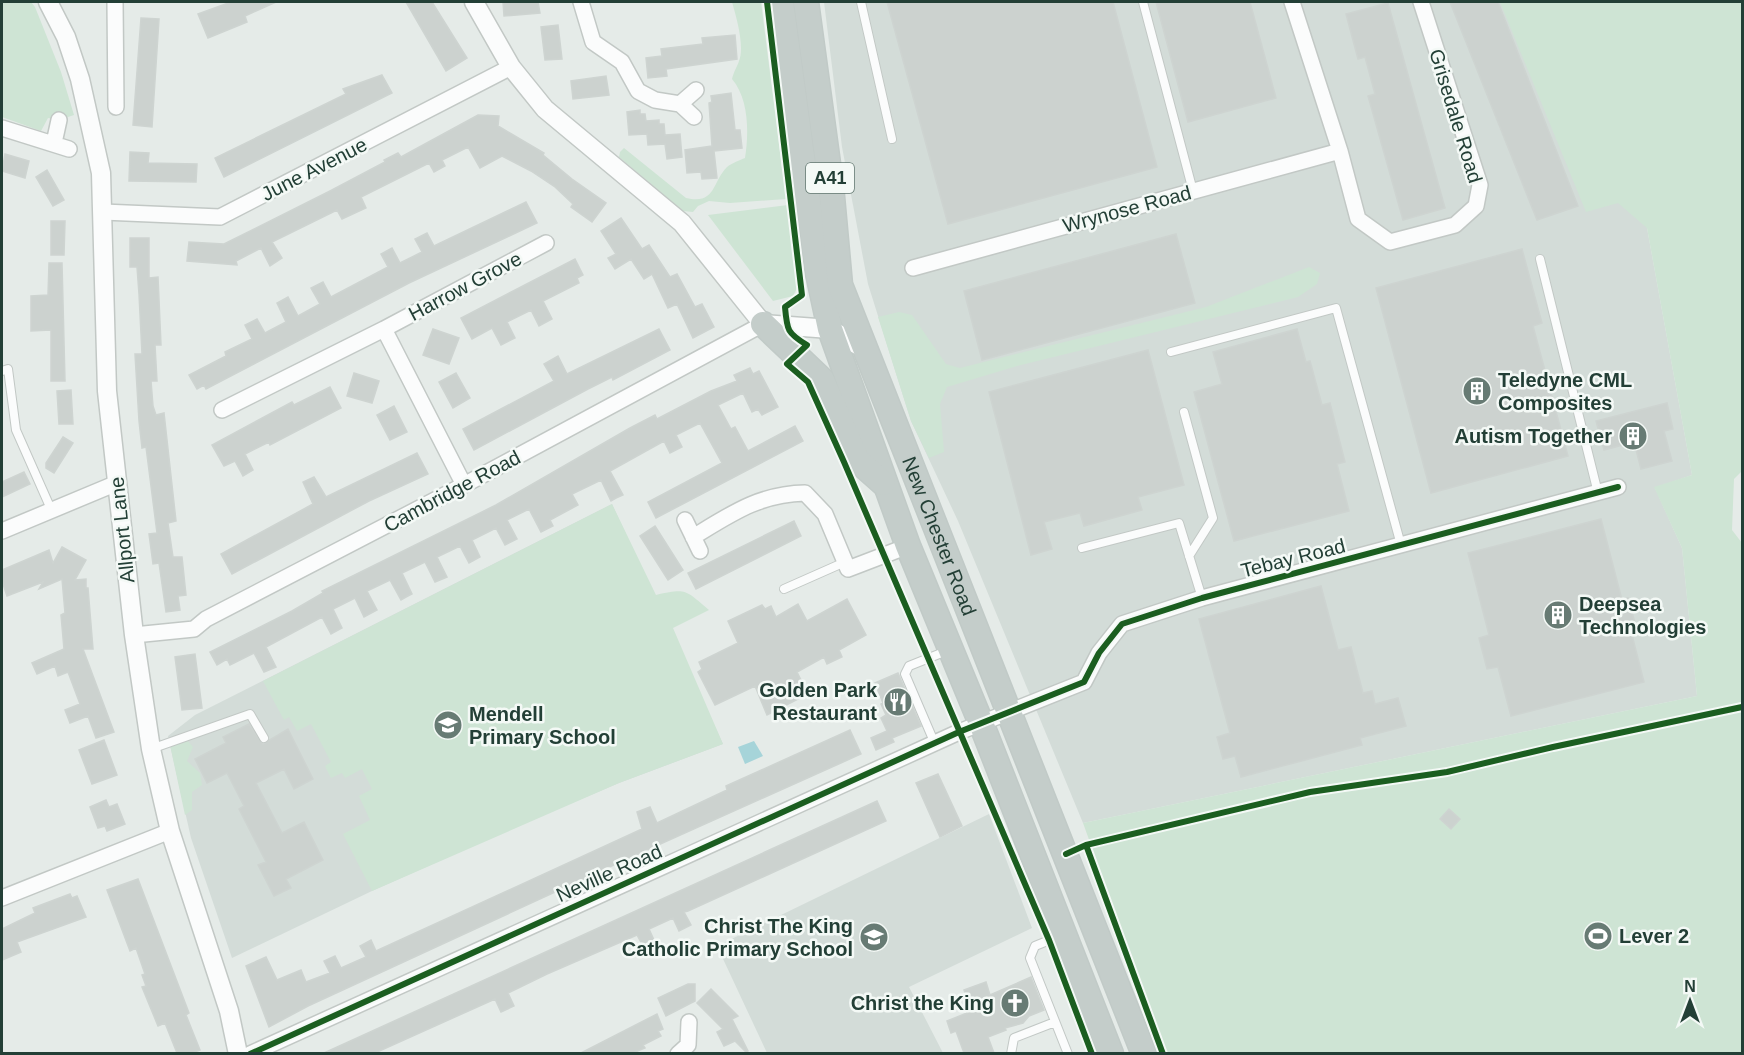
<svg xmlns="http://www.w3.org/2000/svg" width="1744" height="1055" font-family="Helvetica,sans-serif">
  <rect width="100%" height="100%" fill="#e5ebe8"/>
  <path fill="#d3dcd8" d="M824 2H1742L1647 228 1692 475 1655 488 1682 548 1697 696 1083 823 958 521 911 421 868 284 842 147Z
    M612 504 723 744 619 783 515 827 372 891 232 958 191 838 168 736 195 715Z
    M989 814 1032 928 909 987 943 1053H767L717 946Z"/>
  <path fill="#cee4d4" d="M2 2H31L35 7 61 72 74 115 59 120 48 118 41 131 2 117Z
    M732 2H761L786 199 730 203 709 201 698 206 693 212 683 211 619 157 620 152 624 148 686 198C716 205 712 182 727 167 732 163 740 160 745 158 749 133 749 99 732 79 734 71 737 67 739 61 745 46 736 16 732 2Z
    M1500 2H1742V471L1734 479 1732 530 1742 543V1053H1166L1083 823 1697 696 1682 548 1654 487 1692 475 1647 228 1618 203 1586 212Z
    M788 205 799 284 793 296 773 301 708 215Z
    M1309 267 1320 273 1317 284 1298 297 1017 366 947 387 940 404 944 452 929 458 911 421 878 317 899 312 912 315 946 364 960 368 1206 307Z
    M612 504 656 595C687 588 685 590 709 610L673 628 723 744 619 783 372 891 343 834 370 820 359 796 372 789 362 769 345 778 342 773 331 778 325 766 331 762 311 724 297 731 289 717 284 720 263 681Z
    M187 740 193 747 187 761 200 773 202 785 192 792V810L185 815 170 745Z"/>
  <path fill="#a6d4d9" d="M754 741 763 756 745 764 738 747Z"/>
  <path fill="#ccd2cf" stroke="#ced4d1" stroke-width="1.5" d="M231 2H276L245 16 247 22 208 38 198 14Z
    M406 2H432L467 58 446 71Z
    M503 2H538L540 13 504 16Z
    M887 2H1113L1157 167 948 224Z
    M1156 2H1250L1276 98 1188 122Z
    M1450 2H1498L1578 206 1537 220Z
    M1388 3 1445 208 1403 220 1368 96 1375 94 1365 57 1358 59 1346 14Z
    M141 18 159 19 152 127 133 125Z
    M558 25 562 59 545 60 541 27Z
    M735 35 737 59 666 69 667 76 648 78 646 58 662 56 661 49 703 44 702 38Z
    M382 75 392 93 224 177 215 158 346 94 343 89Z
    M606 76 609 95 573 99 571 81Z
    M731 93 735 130H740L742 148 714 151 717 178 702 179 701 172 687 173 685 150 712 146 709 103 712 102 711 96Z
    M640 110V114H645L646 121 659 120V124H664L665 135 680 134 682 157 667 159 665 144 648 145 647 134 629 135 627 112Z
    M478 115 499 116 498 126 544 153 543 155 572 179 606 203 592 222 571 207 573 204 555 187 531 171 502 156 480 168 468 147 442 160 445 166 434 172 429 163 361 197 366 208 342 219 337 210 272 242 282 258 270 266 261 248 236 261 237 265 187 261 189 242 224 244 330 191 385 162 384 160 398 153 401 157Z
    M130 152 149 153 148 163 197 164 196 182 129 181Z
    M5 154 29 161 25 178 2 171Z
    M47 170 64 200 53 206 36 177Z
    M526 202 537 223 409 283 206 389 204 385 197 389 189 375 226 356 225 352 252 339 245 325 257 319 265 333 286 322 277 303 288 297 298 316 320 304 311 288 323 282 331 297 388 267 381 254 392 248 400 263 422 252 415 239 427 233 434 246Z
    M621 218 642 249 649 245 670 277 677 274 695 307 702 304 714 327 693 338 677 304 668 308 652 274 644 279 631 259 615 269 608 258 616 254 601 231Z
    M51 221H65L64 255H51Z
    M1176 234 1195 303 982 360 964 291Z
    M130 238H149V278L158 277 161 345H155L157 381H151L153 406 156 415 164 413 176 521 168 523 173 557H182L186 595 178 596 180 610 166 612 159 563 153 564 149 534 157 533 146 447 142 448 139 421 135 354H142L139 294 137 267H130Z
    M1522 249 1542 323 1533 326 1568 456 1431 493 1376 288Z
    M575 259 583 275 577 278 579 283 543 301 552 319 539 326 531 310 507 322 515 338 501 345 492 328 472 339 461 318Z
    M49 263H62L65 381H51V330L31 331V296L48 295Z
    M433 329 459 338 449 364 423 355Z
    M659 329 670 350 613 380 612 377 588 389 474 450 463 429 554 381 544 364 558 356 567 374Z
    M1297 329 1306 362 1310 361 1322 405 1330 403 1345 462 1337 464 1349 511 1234 541 1194 392 1222 384 1213 352Z
    M1148 350 1184 485 1138 497 1142 510 1084 526 1080 513 1044 522 1052 549 1031 555 989 392Z
    M750 368 753 374 759 371 778 407 762 415 758 409 752 412 743 393 718 405 731 429 735 427 748 451 795 426 803 441 656 518 648 502 722 463 700 423 676 435 682 447 670 453 664 441 610 471 623 495 616 498 611 501 601 480 572 494 578 505 550 520 553 526 541 532 529 509 507 520 517 539 505 545 496 528 472 540 480 557 469 563 460 546 437 557 447 577 435 582 425 562 402 573 412 594 406 597 401 600 390 580 367 591 377 610 364 617 355 598 333 609 342 628 331 634 322 617 266 647 276 667 264 672 254 653 230 665 227 659 217 665 210 652 292 611 323 593 322 591 496 505 630 428 655 415 657 419 711 391 737 381 734 375Z
    M354 373 379 381 372 403 347 396Z
    M456 373 470 398 453 408 439 382Z
    M330 387 341 408 270 445 269 442 245 454 253 470 243 476 235 461 224 466 212 445 292 402 294 405Z
    M71 390 73 424H59L57 391Z
    M1667 403 1673 429 1664 431 1672 461 1641 469 1634 442 1604 450 1596 421Z
    M394 406 407 432 390 440 377 415Z
    M63 437 73 443 54 473 46 468V463Z
    M417 453 428 474 369 501 232 574 221 554 313 504 303 482 314 477 326 497Z
    M24 472 30 484 2 497V482Z
    M1601 519 1622 600 1628 598 1637 630 1631 631 1644 682 1511 716 1498 667 1487 669 1479 638 1489 635 1468 553Z
    M794 521 801 536 696 589 688 573Z
    M655 526 683 570 668 580 640 536Z
    M62 547 86 560 75 580 86 579V588H88L93 649H83L114 732 96 738 88 716 70 723 65 710 80 704 68 672 58 676 55 666 37 674 32 663 64 649 61 615 65 613 62 579 39 589 43 582 7 596 2 581V570L49 550 53 563Z
    M1321 586 1338 650 1351 647 1363 693 1372 691 1375 704 1398 698 1406 726 1360 738 1362 745 1241 777 1235 756 1223 759 1217 737 1230 733 1199 619Z
    M847 599 866 635 839 650 842 657 827 664 824 657 797 672 808 694 767 715 755 686 715 705 698 672 702 669 699 662 738 643 728 621 762 605 765 609 771 606 776 617 798 604 807 621Z
    M195 654 202 708 182 710 175 657Z
    M898 673 921 726 892 738 894 742 876 750 871 738 887 731 881 718 886 715 881 704 883 703 875 683Z
    M249 724 263 744 288 729 313 779 294 789 284 769 256 783 282 833 304 822 323 860 286 879 291 888 274 896 258 865 266 862 239 809 244 806 227 773 207 783 195 759 226 743 223 737Z
    M850 730 861 754 618 863 308 1006 269 1027 246 966 266 957 277 980 301 970 306 982 330 973 324 961 335 956 341 968 366 957 360 946 371 940 376 951 642 829 637 812 650 807 657 823 727 790 726 786Z
    M104 740 117 775 92 784 79 750Z
    M938 774 962 826 940 837 916 783Z
    M106 800 109 807 117 804 125 824 107 831 105 826 98 828 90 807Z
    M877 801 886 821 688 911 684 912 691 925 679 931 673 918 649 929 654 940 648 944 643 946 637 935 547 974 508 993 514 1006 501 1012 495 999 375 1053H324Z
    M1449 809 1460 819 1451 829 1440 819Z
    M138 879 189 1013 186 1015 200 1050 192 1053H177L165 1023 158 1026 142 987 146 986 142 975 145 974 136 948 130 951 107 890Z
    M70 894 72 898 77 896 86 917 17 942 21 952 2 960V929L35 913 33 908Z
    M1031 977 1044 1010 1029 1016 1023 1023 1005 1028 1006 1030 988 1037 994 1053H964L956 1031 951 1033 947 1021 967 1013 964 1006 969 1004 964 990 986 982 990 995Z
    M688 984H695V1001L666 1016 658 998Z
    M711 989 738 1016 732 1019 748 1051 746 1052 735 1041 724 1046 717 1032 723 1029 697 1003Z
    M657 1014 663 1029 658 1031 661 1036 643 1045 645 1048 633 1053H581Z"/>
  <g fill="none" stroke-linecap="round" stroke-linejoin="round">
    <g stroke="#c2c8c5" stroke-width="10">
      <path id="service" d="M861 2 892 139
        M1143 2 1193 191
        M1540 259 1598 493
        M1171 352 1336 308 1401 545
        M2 371 8 369 16 430 51 509
        M1184 412 1213 518 1189 556
        M1082 548 1179 523 1202 598
        M784 589 845 562
        M935 744 905 674 909 666 949 650
        M151 749 250 714 264 738
        M1062 935 1035 946 1030 958 1068 1054
        M1011 1054 1014 1038 1055 1022"/>
    </g>
    <g stroke="#c2c8c5" stroke-width="18">
      <path id="minor" d="M115 2 116 107
        M581 2 593 42 622 62 638 91 655 100 680 104 694 117
        M1292 2 1340 151 1358 219 1390 242 1455 225 1476 206 1480 185 1421 2
        M680 104 696 90
        M2 128 69 149
        M54 143 59 120
        M103 212 220 217 511 67
        M913 268 1340 151
        M222 410 384 329
        M464 485 384 329 546 243
        M685 520 700 551
        M2 531 117 483
        M693 537C731 514 759 494 805 493L825 514 848 569 908 546
        M134 635 194 629 206 619 464 485 763 324
        M2 898 170 831
        M250 1054 959 732 1084 682 1099 653 1122 624 1202 598 1618 487
        M678 1054 688 1045 689 1022"/>
    </g>
    <g stroke="#c2c8c5" stroke-width="21">
      <path id="tertiary" d="M48 2 66 37 80 79 101 173 107 391 134 635 151 749 170 831 229 1011 238 1054
        M474 2 511 67 545 109 682 223 763 324 830 329 866 350"/>
    </g>
    <g stroke="#c1cac7" stroke-width="27">
      <g id="trunk">
        <path d="M781 2 818 273 830 329 908 546 981 723 1111 1054"/>
        <path id="s1" d="M806 2 831 186 840 285 1144 1054"/>
        <path d="M763 324 822 380 857 460 883 483"/>
      </g>
    </g>
    <use href="#service" stroke="#fbfcfc" stroke-width="8"/>
    <use href="#minor" stroke="#fbfcfc" stroke-width="15"/>
    <use href="#tertiary" stroke="#fbfcfc" stroke-width="18"/>
    <use href="#trunk" stroke="#c4cdca" stroke-width="24"/>
    <g stroke="#f4f9f6" stroke-width="10">
      <path id="cycleway" d="M767 2 802 295 785 307C787 330 787 333 807 345L787 364 808 382 844 462 1049 940 1092 1054
        M1086 845 1163 1054
        M1066 854 1086 845 1310 792 1447 772 1553 747 1742 707
        M250 1054 959 732 1084 682 1099 653 1122 624 1202 598 1618 487"/>
    </g>
    <use href="#cycleway" stroke="#1b5e20" stroke-width="6"/>
  </g>
  <defs>
    <g id="building-disc" transform="scale(1.5)"><circle r="9.5" fill="#677b74" stroke="#f4f9f6"/><path d="M-4-6H4V6H1V3H-1V6H-4ZM-2.5-4.3h1.7v1.8h-1.7ZM.8-4.3h1.7v1.8H.8ZM-2.5-1h1.7V.8h-1.7ZM.8-1h1.7V.8H.8Z" fill="#fff"/></g>
    <g id="restaurant-disc" transform="scale(1.5)"><circle r="9.5" fill="#677b74" stroke="#f4f9f6"/><path d="M-5-6h1v4h1v-4h1v4h1v-4h1v5L-1.5 .5V6h-2V.5L-5-1ZM5-6V6H3V1.5H1.5Q1.5-4 5-6Z" fill="#fff"/></g>
    <g id="school-disc" transform="scale(1.5)"><circle r="9.5" fill="#677b74" stroke="#f4f9f6"/><path d="M0-5L7-2L0 1L-7-2ZM-4 1L0 2.5L4 1V4Q0 6-4 4Z" fill="#fff"/></g>
    <g id="stadium-disc" transform="scale(1.5)"><circle r="9.5" fill="#677b74" stroke="#f4f9f6"/><path d="M0-5a6.5 5 0 1 0 0 10a6.5 5 0 1 0 0-10ZM-3.5-1.8h7v3.6h-7Z" fill="#fff"/></g>
    <g id="church-disc" transform="scale(1.5)"><circle r="9.5" fill="#677b74" stroke="#f4f9f6"/><path d="M-1.2-6h2.4v3.5h3.3v2.4h-3.3V6h-2.4V-.1h-3.3v-2.4h3.3Z" fill="#fff"/></g>
  </defs>
  <g fill-rule="evenodd">
    <use href="#building-disc" x="1477" y="391"/>
    <use href="#building-disc" x="1633" y="436"/>
    <use href="#building-disc" x="1558" y="615"/>
    <use href="#restaurant-disc" x="898" y="702"/>
    <use href="#school-disc" x="448" y="725"/>
    <use href="#stadium-disc" x="1598" y="936"/>
    <use href="#school-disc" x="874" y="937"/>
    <use href="#church-disc" x="1015" y="1003"/>
  </g>
  <g text-anchor="middle" stroke-width="5" stroke-linejoin="round" paint-order="stroke">
    <rect fill="#f4f9f6" stroke="#627770" stroke-width="1.5" x="806" y="163" width="48" height="30" rx="4.5"/>
    <g font-size="18" font-weight="bold" fill="#233f36">
      <text x="830" y="184">A41</text>
    </g>
    <g font-size="20" fill="#233f36" stroke="#f4f9f6">
      <text transform="translate(1456 116) rotate(73)" y="7">Grisedale Road</text>
      <text transform="translate(314 169) rotate(-27)" y="7">June Avenue</text>
      <text transform="translate(1127 209) rotate(-15)" y="7">Wrynose Road</text>
      <text transform="translate(465 286) rotate(-28)" y="7">Harrow Grove</text>
      <text transform="translate(452 491) rotate(-28)" y="7">Cambridge Road</text>
      <text transform="translate(122 530) rotate(-96)" y="7">Allport Lane</text>
      <text dy="7" stroke="none"><textPath href="#s1" startOffset="555">New Chester Road</textPath></text>
      <text transform="translate(1293 558) rotate(-14)" y="7">Tebay Road</text>
      <text transform="translate(609 873) rotate(-24)" y="7">Neville Road</text>
    </g>
    <g font-size="20" font-weight="bold" fill="#233f36" stroke="#f4f9f6" text-anchor="start">
      <text x="1498" y="387">Teledyne CML<tspan x="1498" dy="23">Composites</tspan></text>
      <text x="1612" y="443" text-anchor="end">Autism Together</text>
      <text x="1579" y="611">Deepsea<tspan x="1579" dy="23">Technologies</tspan></text>
      <text x="877" y="697" text-anchor="end">Golden Park<tspan x="877" dy="23">Restaurant</tspan></text>
      <text x="469" y="721">Mendell<tspan x="469" dy="23">Primary School</tspan></text>
      <text x="853" y="933" text-anchor="end">Christ The King<tspan x="853" dy="23">Catholic Primary School</tspan></text>
      <text x="1619" y="943">Lever 2</text>
      <text x="994" y="1010" text-anchor="end">Christ the King</text>
    </g>
  </g>
  <rect width="1744" height="1055" fill="none" stroke="#233f36" stroke-width="6"/>
  <g transform="translate(1690 1001)" stroke="#f4f9f6" stroke-width="4.5" paint-order="stroke">
  <path d="M0-4.5L10 22L0 15L-10 22Z" fill="#233f36"/>
  <text y="-9" font-size="16" font-weight="bold" text-anchor="middle" fill="#233f36">N</text>
  </g>
</svg>
